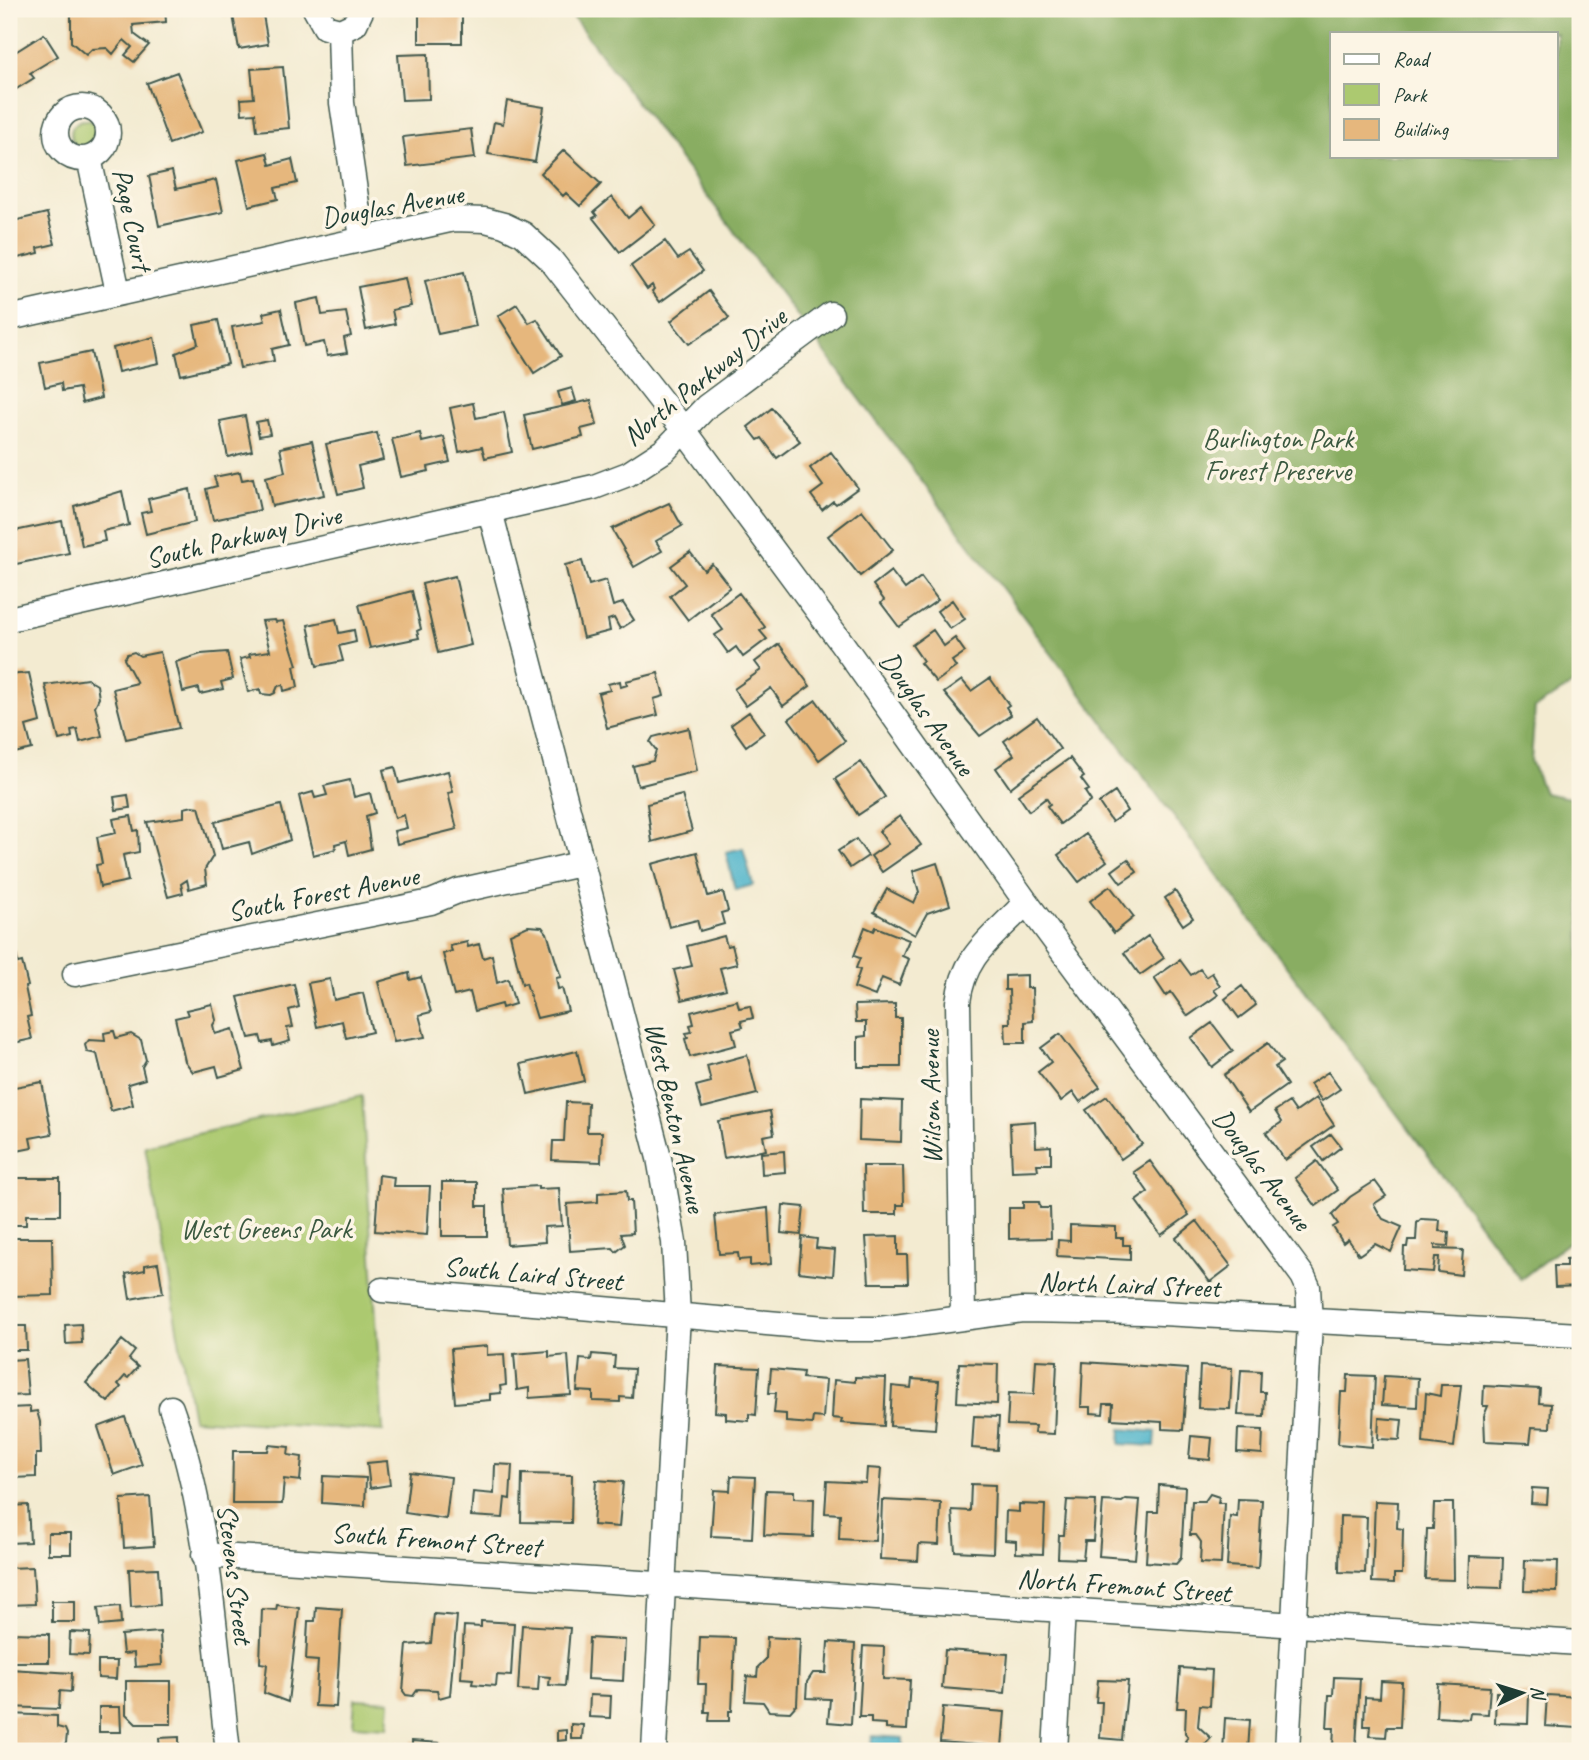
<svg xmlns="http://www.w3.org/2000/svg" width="1589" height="1760" font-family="Caveat,sans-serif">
  <rect width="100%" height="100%" fill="#fcf5e5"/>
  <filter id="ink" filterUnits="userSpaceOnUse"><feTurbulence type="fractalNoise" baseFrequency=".0143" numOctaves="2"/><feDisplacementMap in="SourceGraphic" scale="14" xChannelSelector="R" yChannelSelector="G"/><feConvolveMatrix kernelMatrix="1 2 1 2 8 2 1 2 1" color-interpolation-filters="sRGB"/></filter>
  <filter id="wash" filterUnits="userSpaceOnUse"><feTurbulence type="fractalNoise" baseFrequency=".00686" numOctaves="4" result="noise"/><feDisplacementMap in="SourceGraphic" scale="28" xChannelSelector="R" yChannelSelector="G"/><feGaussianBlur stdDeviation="1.57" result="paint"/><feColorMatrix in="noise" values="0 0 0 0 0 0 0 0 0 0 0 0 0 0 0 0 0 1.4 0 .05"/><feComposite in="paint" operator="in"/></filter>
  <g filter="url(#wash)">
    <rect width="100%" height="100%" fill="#f3ebd1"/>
    <path fill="#acc970" stroke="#668352" stroke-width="2" d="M71 134a14 14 0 1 1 28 0a14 14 0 1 1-28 0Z
      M362 1096 383 1431 193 1419 145 1146Z
      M355 1699 390 1701 388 1727 353 1725Z"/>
    <path fill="#89ad62" stroke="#54754b" stroke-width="2" fill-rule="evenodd" d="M567 9H1580V680L1535 708 1531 761 1544 793 1580 800V1233L1521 1279ZM1332 33H1556V156H1332Z"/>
    <path fill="#4cb3ca" stroke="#36787f" stroke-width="2" d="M743 848 753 885 735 890 726 852Z
      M1121 1429 1156 1432 1155 1446 1120 1444Z
      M872 1736 903 1738V1751L871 1750Z"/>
    <g id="blocks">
      <path fill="#e6b77d" d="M71 9H165L166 22 133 25 134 34 149 45 134 62 125 55 132 47 124 40 113 54 107 48 92 49 86 55 71 42Z
        M223 9H262L268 44 239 49 233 15 225 17Z
        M419 9H462V43H419Z
        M44 34 58 56 30 73 34 78 10 93 9 56Z
        M428 54 429 99 402 100 398 55Z
        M283 67 289 128 257 131 255 113 242 114 241 99 254 98 251 69Z
        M177 72 202 132 169 144 147 83Z
        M507 101 544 107 535 162 488 154 494 122 503 124Z
        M471 129 475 158 407 166 403 137Z
        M564 150 601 184 580 206 566 193 563 196 541 173Z
        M267 153 270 165 292 159 297 183 275 188 278 199 249 206 238 160Z
        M172 171 176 189 216 180 223 212 159 226 149 176Z
        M612 197 628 218 641 207 655 225 620 252 593 218 597 216 594 212Z
        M47 213 55 244 38 248 39 253 9 260V222Z
        M665 241 678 259 689 252 703 271 660 302 652 291 654 289 652 285 647 289 631 266Z
        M464 272 476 326 438 334 425 281Z
        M405 278 411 306 392 310 395 324 366 330 358 287Z
        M709 291 729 318 689 344 671 321Z
        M319 298 322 315 346 312 351 336 344 338 347 353 327 356 324 342 304 346 296 303Z
        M517 304 529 323 537 319 561 356 534 373 498 316Z
        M281 309 289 345 272 349 274 361 240 368 232 327 265 321 263 313Z
        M218 320 228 364 181 375 176 353 198 344 194 325Z
        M154 337 159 363 118 372 113 348Z
        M91 352 101 398 82 403 79 388 62 391 61 383 45 387 40 363Z
        M572 388 576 401 562 405 558 392Z
        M591 400 597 425 581 429 583 437 532 449 524 415Z
        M473 403 476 418 504 412 512 452 485 458 482 447 459 452 450 408Z
        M772 408 800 441 777 458 762 438 758 440 748 427Z
        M245 416 252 451 228 457 220 421Z
        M267 420 270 434 259 436 256 422Z
        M377 433 383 460 358 466 363 488 338 494 326 444Z
        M420 433 422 442 444 437 450 462 428 467 429 471 401 477 392 439Z
        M312 441 324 495 272 506 266 477 285 472 280 448Z
        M831 452 858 488 836 504 833 501 822 510 811 495 823 486 810 468Z
        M240 472 242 480 253 478 260 510 213 520 206 489 217 486 214 477Z
        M190 489 195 522 146 534 141 513 151 511 148 499Z
        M122 491 129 525 103 531 105 541 82 546 74 506Z
        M669 503 682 526 656 541 662 551 634 567 612 529Z
        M862 510 893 550 860 576 828 536Z
        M62 521 69 553 16 564 10 532Z
        M690 552 704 570 712 564 730 587 688 620 670 596 685 584 671 566Z
        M582 561 589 585 606 580 613 606 623 603 634 620 620 629 614 618 608 620 610 631 583 638 565 565Z
        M891 571 905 589 921 577 938 600 899 627 881 603 884 600 873 585Z
        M455 576 471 645 438 653 422 584Z
        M412 591 421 629 417 631 419 638 370 648 359 605Z
        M739 593 765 627 760 631 767 639 743 657 736 647 728 653 715 635 723 630 711 614Z
        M952 600 965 619 950 629 937 611Z
        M336 619 339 633 354 630 356 642 339 646 343 661 317 666 308 625Z
        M275 620 276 622 283 621 297 665 294 666 298 687 284 691 283 685 278 686 275 693 271 695 261 694 260 689 248 692 240 659 250 657 249 654 270 651 262 621Z
        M933 630 944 646 955 638 965 652 952 661 956 667 936 682 920 663 923 661 912 645Z
        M779 644 810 686 783 706 771 688 746 706 734 689 761 670 755 662Z
        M134 652 140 656 160 652 179 728 126 739 113 689 137 683 124 659 127 654Z
        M227 652 233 679 221 682 223 689 200 694 199 688 183 692 176 662 201 654Z
        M29 673 40 722 26 726 32 749 10 754 9 675Z
        M658 673 664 696 654 699 658 715 607 728 598 693 610 690 608 684 620 681 621 687 627 685 626 681Z
        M990 678 1009 705 1006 707 1011 715 980 736 944 693 962 680 971 691Z
        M87 679 97 685 99 698 95 706 102 736 80 742 77 729 71 730 72 737 59 740 45 685Z
        M816 700 845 741 819 760 789 719Z
        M749 712 764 733 746 746 731 725Z
        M1037 717 1060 749 1010 788 996 768 1014 755 1004 741Z
        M689 728 697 771 638 786 633 766 653 761 656 750 650 742 653 737Z
        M1070 758 1084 777 1081 779 1089 790 1085 792 1091 801 1060 824 1047 806 1050 804 1046 798 1029 811 1018 795Z
        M861 762 885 797 858 815 835 779Z
        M395 767 399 783 448 771 453 792 448 793 457 829 397 844 394 831 407 828 404 815 395 818 383 770Z
        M350 780 354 797 370 793 375 813 366 816 371 849 349 855 346 841 335 844 336 849 313 855 299 796 313 792 315 798 327 795 324 786Z
        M1115 792 1127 811 1112 822 1099 803Z
        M128 795 130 808 116 810 114 797Z
        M682 795 692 831 652 842 647 804Z
        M281 805 290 840 252 854 249 842 222 849 215 822Z
        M193 806 199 807 213 856 205 869 207 884 189 889 187 880 181 884 183 893 168 897 147 822 184 817V808Z
        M131 816 134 831 138 830 139 852 123 855 128 881 100 887 96 865 102 864 97 837 116 833 113 819Z
        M900 816 921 845 882 872 871 856 888 844 879 831Z
        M1086 834 1107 861 1079 882 1058 855Z
        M856 839 868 856 850 868 838 851Z
        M697 852 708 896 723 892 728 911 721 913 724 924 700 931 697 920 669 927 652 864Z
        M1128 859 1137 872 1121 883 1112 871Z
        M937 863 950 905 927 913 915 935 874 912 887 889 914 903 919 892 913 871Z
        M1110 886 1134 917 1114 933 1090 901Z
        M1175 891 1193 918 1183 925 1165 898Z
        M528 926 542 927 547 933 561 977 556 978 558 989 562 988 568 1011 537 1018 526 983 522 984 510 934Z
        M865 927 874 931 876 927 909 940 902 956 909 959 899 985 882 978 875 996 854 988 860 970 856 968 860 958 854 956Z
        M724 936 727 946 732 945 737 964 720 968 726 989 682 1000 674 970 692 966 687 946Z
        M1148 936 1164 958 1140 975 1124 953Z
        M467 942 468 947 479 944 483 958 492 955 497 983 508 979 515 1004 502 1008 501 1004 475 1011 470 992 454 996 443 954 452 951 450 946Z
        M15 949 18 963 22 962 28 986 25 987 31 1016 27 1017 32 1039 9 1044V950Z
        M1180 960 1191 975 1200 969 1206 977 1212 973 1220 986 1214 990 1218 995 1188 1016 1171 992 1166 996 1154 978Z
        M409 973 410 980 421 977 431 1012 419 1015 425 1037 394 1042 378 982Z
        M1027 975V988H1032L1033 1021 1025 1022V1043H1006L1005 1023H1010L1009 990H1005V976Z
        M330 979 334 1000 363 993 372 1032 346 1038 342 1021 317 1027 308 983Z
        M294 984 299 1007 289 1010 293 1027 287 1028 290 1041 273 1046 272 1041 262 1043 260 1036 249 1038 238 997Z
        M1242 986 1256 1005 1239 1018 1225 999Z
        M737 1000 739 1008 750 1006 753 1018 741 1021 743 1027 732 1030 736 1045 690 1057 685 1039 688 1038 686 1033 692 1032 690 1025 694 1024 691 1012Z
        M212 1004 216 1020 213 1025 215 1034 233 1029 244 1070 219 1077 216 1066 193 1072 185 1061 175 1018 188 1015 186 1010Z
        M895 1004V1018H901V1067H858V1037L866 1036V1022H856L855 1005Z
        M1212 1023 1233 1051 1212 1067 1191 1038Z
        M114 1031 116 1038 131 1034 141 1040 146 1060 142 1067 145 1079 128 1084 133 1105 111 1111 97 1054 87 1052 85 1045 89 1040 105 1041 104 1033Z
        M1060 1034 1100 1087 1080 1102 1073 1092 1061 1101 1038 1072 1051 1062 1041 1048Z
        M1268 1043 1282 1062 1275 1067 1287 1085 1249 1112 1224 1075Z
        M577 1051 584 1081 528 1094 521 1064Z
        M747 1055 757 1094 702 1108 696 1086 711 1082 707 1066Z
        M1328 1072 1340 1089 1322 1101 1310 1084Z
        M42 1082 52 1134 30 1138 32 1148 12 1152 9 1144V1088Z
        M1107 1096 1142 1144 1121 1159 1086 1110Z
        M1316 1098 1334 1125 1285 1160 1266 1133 1282 1122 1275 1111 1289 1102 1296 1112Z
        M860 1099 902 1101 901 1142 859 1140Z
        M566 1102 588 1103 587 1132H602L601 1162 552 1160 553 1141H564Z
        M770 1111 774 1134 763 1136 766 1150 724 1158 718 1121Z
        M1035 1121 1036 1147 1051 1146V1164H1037L1038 1170 1012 1171 1010 1123Z
        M1331 1134 1341 1147 1323 1161 1313 1147Z
        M784 1151 785 1172 762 1174 761 1153Z
        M1150 1161 1189 1215 1161 1235 1136 1201 1148 1192 1134 1172Z
        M1317 1161 1338 1190 1316 1206 1295 1178Z
        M863 1166H903L904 1205H897V1214H864Z
        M379 1175 394 1177 393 1186H430L427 1235 375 1231Z
        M9 1178H60V1215H26V1225H9Z
        M1375 1181 1386 1196 1374 1204 1379 1213 1383 1219 1402 1227 1391 1252 1375 1244 1359 1255 1348 1239 1343 1243 1333 1227 1338 1224 1332 1215 1350 1197Z
        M442 1182H477V1206H487V1236H442Z
        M538 1186V1189L559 1188 562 1226 544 1227 545 1242 507 1245 503 1188Z
        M626 1191 627 1201H631L633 1233 621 1234 625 1245 616 1252 613 1248 570 1251 567 1204 598 1202V1193Z
        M1023 1202H1039L1040 1208H1050L1051 1238 1009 1239V1208H1023Z
        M783 1205 804 1207 801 1235 781 1233Z
        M768 1208 771 1264 750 1266V1259L739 1260 738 1253 719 1254 715 1215Z
        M1421 1219 1440 1220 1439 1231 1449 1232 1448 1246 1435 1245V1249L1463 1250 1461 1275 1438 1272 1439 1257H1435L1433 1272 1403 1270 1404 1247H1407L1408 1240H1416L1417 1223Z
        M1197 1221 1231 1266 1210 1282 1176 1238Z
        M1070 1225 1116 1227V1238H1123V1245H1130V1260L1057 1256 1058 1240 1070 1241Z
        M898 1236V1255H907L908 1283H869L866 1237Z
        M802 1237 817 1239 816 1248 835 1250 833 1276 799 1272Z
        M14 1238H52L53 1295 9 1296V1248H14Z
        M1577 1253H1580V1286L1555 1287 1554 1266H1566V1259L1577 1258Z
        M158 1263 163 1293 130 1299 126 1274 145 1270V1265Z
        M81 1324 82 1343 66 1344 65 1325Z
        M9 1326H26L27 1350H9Z
        M122 1340 135 1351 129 1359 138 1367 128 1378 125 1376 118 1384 121 1387 108 1402 86 1383Z
        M487 1346V1355L504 1354 506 1385 500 1386 501 1393 490 1394V1400L455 1403 451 1349Z
        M549 1351V1357L568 1355 571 1395 529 1398V1388L517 1390 514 1354Z
        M592 1354 615 1356 614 1368 634 1369 632 1398 620 1397V1402L593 1401V1392L577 1391 580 1359 591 1360Z
        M25 1359 28 1395 9 1396V1360Z
        M1036 1360 1057 1361 1054 1434 1034 1433 1035 1426 1007 1425 1009 1393 1034 1394Z
        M1083 1362 1187 1369 1183 1430 1162 1429V1422L1112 1419 1113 1404H1104L1103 1414 1091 1413V1407H1081Z
        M959 1363 998 1364 997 1404 957 1402Z
        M718 1366 759 1368 756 1415 749 1414V1421L726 1419V1413L715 1412Z
        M1200 1366 1232 1368 1230 1409 1198 1408Z
        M771 1369 803 1372 802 1378 826 1380 823 1418 813 1417 812 1424 786 1422V1414L774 1413 776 1393H769Z
        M1241 1370 1261 1371 1260 1392H1265L1264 1416 1238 1415Z
        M1348 1375 1375 1376 1372 1447 1338 1444 1341 1392H1347Z
        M1384 1376 1418 1378 1417 1407 1382 1405Z
        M855 1377 886 1378 884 1426 841 1423 842 1419 832 1418 834 1380 855 1382Z
        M912 1379 939 1381 935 1429 890 1426 892 1386 911 1388Z
        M1441 1385H1461L1454 1447 1423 1443 1426 1393 1440 1396Z
        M1484 1386 1540 1389 1539 1403 1551 1404 1550 1428 1532 1427 1530 1443 1485 1441 1484 1416 1488 1406H1483Z
        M30 1407V1412L37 1411 40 1422 41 1454H36V1477L13 1478V1466L9 1463V1408Z
        M974 1416 999 1417 997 1450 972 1448Z
        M125 1417 142 1465 114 1475 98 1427Z
        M1379 1418 1402 1420 1400 1440 1378 1439Z
        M1238 1429 1263 1430 1262 1454 1237 1452Z
        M1191 1436 1212 1438 1210 1460 1189 1458Z
        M269 1445 289 1447 288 1455 302 1457 300 1481 284 1479 282 1504H232L233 1451H268Z
        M387 1461 390 1485 370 1488 367 1463Z
        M495 1464 512 1465 510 1499 505 1498 503 1518 471 1516 473 1492 494 1494Z
        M867 1468 881 1469 875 1541 839 1539 840 1514 825 1513 827 1481 866 1483Z
        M410 1472 451 1477 446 1519 405 1513Z
        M522 1474 572 1475 571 1523 521 1522Z
        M323 1476 366 1478 365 1506 322 1503Z
        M731 1476 755 1477 752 1538 711 1536 714 1490 730 1491Z
        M596 1480 623 1482 619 1527 593 1525Z
        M971 1484 995 1485 993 1553 955 1551 952 1510 970 1511Z
        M1159 1485 1185 1487 1181 1558 1176 1564 1146 1562 1149 1512H1158Z
        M1532 1488 1548 1489 1547 1504 1531 1503Z
        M766 1490 794 1491V1498L814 1499 813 1537 764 1535Z
        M1210 1494 1219 1497 1218 1503H1224L1221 1564 1200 1563 1201 1542 1196 1535H1190L1192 1501H1205Z
        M150 1497 154 1546 124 1548 121 1499Z
        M1126 1499 1140 1500 1135 1559 1099 1556 1103 1501 1122 1502Z
        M1238 1499 1262 1500 1258 1568 1227 1566 1230 1516 1237 1517Z
        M882 1500 941 1503 939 1545 919 1544 918 1561 880 1559Z
        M1067 1500 1096 1501 1093 1541H1085L1083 1559 1058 1558 1059 1535H1064Z
        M1375 1501 1398 1502 1397 1528 1403 1529 1402 1574H1394V1583L1372 1582Z
        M1434 1503H1453L1454 1580 1425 1579 1427 1529H1433Z
        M1019 1504 1045 1505 1043 1554 1016 1553V1541L1005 1540 1006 1511 1019 1512Z
        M28 1505 30 1542 9 1543V1506Z
        M1340 1516 1367 1517 1365 1573 1339 1572Z
        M48 1533H71V1554H48Z
        M1470 1556 1503 1557 1502 1588 1469 1587Z
        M1525 1560 1558 1561 1557 1592 1524 1591Z
        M33 1567 35 1604 9 1605V1568Z
        M158 1568 160 1605 131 1607 129 1569Z
        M52 1601H75V1622H52Z
        M277 1605 299 1608 288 1702 264 1693 267 1664 260 1663 262 1609 276 1610Z
        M120 1606 121 1624 100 1626 98 1608Z
        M316 1607 342 1609 336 1707 315 1706 318 1661 306 1660 308 1621H315Z
        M434 1614 457 1616 450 1695 439 1698 437 1690 418 1689 413 1696 406 1695 403 1691 407 1645 431 1643Z
        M481 1621 514 1623 511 1676 497 1675 496 1686 472 1684 473 1679 461 1678 464 1626 481 1627Z
        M522 1625 570 1628 565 1686 549 1685 550 1677 539 1676 538 1691 518 1690Z
        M70 1632 90 1633 89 1655 69 1654Z
        M160 1632 162 1665 135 1667 134 1653 123 1654 121 1635Z
        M9 1633 49 1634V1662H9Z
        M700 1637 735 1638 732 1711H729V1721H709L710 1712H705L706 1684H698Z
        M767 1637 800 1639 797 1704 790 1712 769 1711 763 1702 745 1701 747 1676 757 1677 758 1667 766 1659Z
        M589 1638 625 1640 623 1681 587 1679Z
        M828 1642 855 1644 851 1724 828 1722 830 1699 806 1698 807 1682 813 1673H826Z
        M863 1646 884 1647 883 1679 910 1680 907 1730 886 1729V1724L871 1723V1717H859Z
        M945 1650 1008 1654 1005 1693 942 1688Z
        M98 1661H117L116 1679 98 1678Z
        M1180 1668 1212 1670 1210 1706 1200 1705 1198 1726 1211 1738 1199 1751 1185 1741 1188 1737 1185 1733 1186 1708H1177Z
        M10 1669 72 1673 71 1692 60 1691 59 1709 9 1707Z
        M1334 1677 1360 1678 1356 1747 1333 1746 1334 1728H1327L1329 1695H1333Z
        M1098 1680 1128 1681 1122 1740 1100 1738 1102 1702H1096Z
        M126 1681H171V1724H136L126 1714Z
        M1381 1681 1402 1682 1400 1727H1387L1386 1737 1369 1736 1370 1726H1364L1365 1697 1380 1698Z
        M1438 1684 1490 1687 1488 1714 1470 1713 1469 1719 1436 1717Z
        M1496 1692 1529 1694 1528 1724 1495 1723Z
        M590 1695 611 1696 610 1718 589 1717Z
        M1547 1695 1580 1697 1578 1728 1545 1726Z
        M99 1707H120L121 1732H99Z
        M943 1707 1005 1712 1002 1747 940 1742Z
        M10 1714 57 1716V1727L65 1729 67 1734 66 1743 61 1751H13L17 1744H9Z
        M1225 1718 1250 1720 1248 1751H1223Z
        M571 1724 583 1725 582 1739H571Z
        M566 1730V1740L557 1741V1731Z
        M179 1737V1751H160L159 1738Z
        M412 1741 440 1743 439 1751H412Z
        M943 1747 974 1749V1751H943Z"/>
    </g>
  </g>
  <g filter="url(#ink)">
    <use href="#blocks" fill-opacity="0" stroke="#3f574c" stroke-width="2"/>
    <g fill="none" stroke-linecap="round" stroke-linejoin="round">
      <g stroke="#3f574c" stroke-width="27">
        <path id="minor" d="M315 9 325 27 340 31 355 24 362 9
          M340 31 342 103 362 238
          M56 133a26 26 0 1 1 52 0a26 26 0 1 1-52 0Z
          M89 158 118 292
          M9 318 454 219 485 220 504 225 523 234 550 259 684 430 841 642 1026 902 1303 1276 1308 1287 1310 1323 1287 1751
          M490 511 659 1158 674 1242 678 1315 654 1751
          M9 619 594 487 628 474 665 450 706 407 831 314
          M75 974 431 902 458 891 580 864
          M382 1290 837 1329H880L1022 1310 1143 1312 1580 1335
          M963 1317 958 1002C964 952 995 937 1026 902
          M171 1408C210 1516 214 1637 228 1751
          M204 1555 1580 1643
          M1055 1751 1063 1610"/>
      </g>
      <use href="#minor" stroke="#fff" stroke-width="24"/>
    </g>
  </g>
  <g text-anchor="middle" stroke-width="7" stroke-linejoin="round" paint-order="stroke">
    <g font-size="28" fill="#1f3d34" stroke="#fcf5e5">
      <text transform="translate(392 205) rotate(-10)" y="10">Douglas Avenue</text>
      <text transform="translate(133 219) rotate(78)" y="10">Page Court</text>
      <text transform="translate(704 376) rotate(-39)" y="10">North Parkway Drive</text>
      <text transform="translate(243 536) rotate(-13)" y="10">South Parkway Drive</text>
      <text transform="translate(928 713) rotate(55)" y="10">Douglas Avenue</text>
      <text transform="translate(323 893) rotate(-11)" y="10">South Forest Avenue</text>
      <text transform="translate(930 1097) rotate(-91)" y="10">Wilson Avenue</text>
      <text transform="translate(676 1117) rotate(77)" y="10">West Benton Avenue</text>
      <text transform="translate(1263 1169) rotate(53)" y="10">Douglas Avenue</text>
      <text transform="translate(533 1273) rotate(5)" y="10">South Laird Street</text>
      <text transform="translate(1129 1284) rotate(2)" y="10">North Laird Street</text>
      <text transform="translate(436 1539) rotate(4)" y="10">South Fremont Street</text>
      <text transform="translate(236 1574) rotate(83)" y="10">Stevens Street</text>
      <text transform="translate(1124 1585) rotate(4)" y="10">North Fremont Street</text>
    </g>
    <g font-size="28" fill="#3b5940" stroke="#fcf5e5">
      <text x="1278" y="448">Burlington Park<tspan x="1278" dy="32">Forest Preserve</tspan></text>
      <text x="266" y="1238">West Greens Park</text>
    </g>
  </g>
  <rect width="1589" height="1760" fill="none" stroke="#fcf5e5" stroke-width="35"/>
  <rect x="1330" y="32" width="228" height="126" fill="#fcf5e5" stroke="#a4ab9e" stroke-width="2"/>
  <rect x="1344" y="54" width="35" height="10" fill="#ffffff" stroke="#a4ab9e" stroke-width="2"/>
  <text x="1393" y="66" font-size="21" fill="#1f3d34">Road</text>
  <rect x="1344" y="84" width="35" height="21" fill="#acc970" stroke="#a4ab9e" stroke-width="2"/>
  <text x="1393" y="102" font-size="21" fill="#1f3d34">Park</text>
  <rect x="1344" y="119" width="35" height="21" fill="#e6b77d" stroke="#a4ab9e" stroke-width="2"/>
  <text x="1393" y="136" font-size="21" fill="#1f3d34">Building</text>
  <g transform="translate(1522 1693) rotate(86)" stroke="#fcf5e5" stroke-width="5" paint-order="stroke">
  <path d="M0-5L12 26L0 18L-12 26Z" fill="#1f3d34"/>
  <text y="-10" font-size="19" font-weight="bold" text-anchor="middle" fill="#1f3d34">N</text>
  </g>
</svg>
